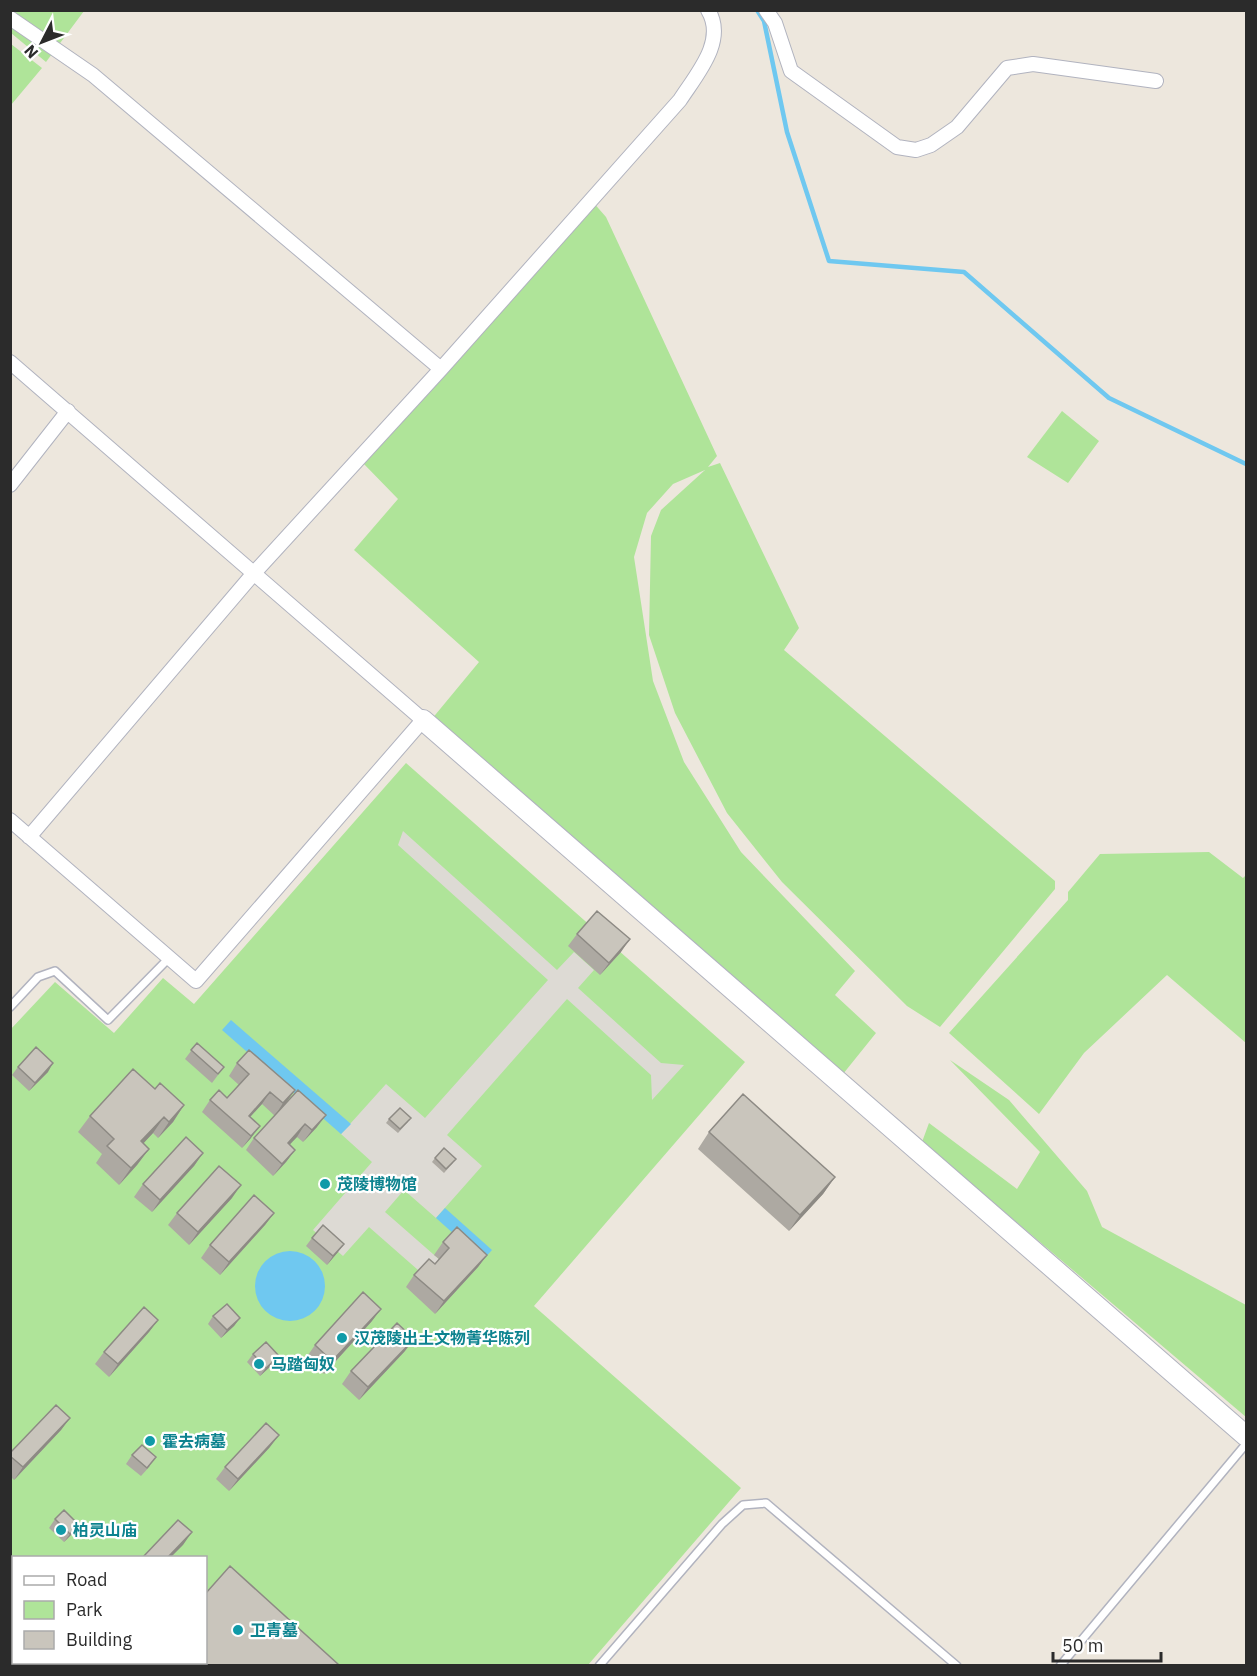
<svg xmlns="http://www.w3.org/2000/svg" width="1257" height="1676" font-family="'IBM Plex Sans','Noto Sans SC',sans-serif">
  <rect width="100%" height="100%" fill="#ede7dd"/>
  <path fill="#afe499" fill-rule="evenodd" d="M10 11H84L46 62 11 33Z
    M11 44 42 68 11 105Z
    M592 201 606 217 717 456 708 467 720 463 799 628 784 650 1055 881V889L940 1027 907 1006 782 882 727 813 675 713 649 635 651 536 661 510 705 470 673 484 647 513 634 557 653 681 684 762 741 852 855 971 835 995 876 1033 843 1074 431 720 479 662 354 550 398 499 362 462Z
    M1062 411 1099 441 1068 483 1027 457Z
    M406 763 745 1062 534 1306 741 1488 588 1665H11L10 1030 55 982 114 1033 163 978 194 1004ZM14 1558H206V1662H14Z
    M1209 852 1243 878 1246 875V1043L1167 975 1084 1053 1039 1114 949 1033 1068 900V892L1100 854Z
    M950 1060 1009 1100 1087 1191 1102 1227 1246 1305V1417L922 1142 929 1123 1017 1189 1040 1152Z"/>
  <path fill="#dddad4" d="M403 831 557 970 574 952 594 970 578 988 661 1063 684 1065 652 1100 651 1075 567 999 447 1135 482 1166 436 1218 404 1190 385 1212 441 1261 426 1277 369 1227 343 1256 313 1230 372 1162 341 1134 386 1084 425 1118 548 980 398 845Z"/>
  <path fill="#6fc8f0" d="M231 1020 351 1124 341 1134 222 1030Z
    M445 1208 492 1250 483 1260 436 1218Z
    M255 1286a35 35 0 1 1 70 0a35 35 0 1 1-70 0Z"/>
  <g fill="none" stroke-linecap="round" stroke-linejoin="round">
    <path stroke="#6fc8f0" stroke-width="4.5" d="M757 10 764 21 787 132 829 261 964 272 1109 398 1246 464"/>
    <g stroke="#b1b3bf" stroke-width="10">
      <path id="service" d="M10 1007 38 977 55 971 108 1020 169 958
        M599 1666 722 1524 743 1505 766 1503 957 1666
        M1060 1666 1246 1444"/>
    </g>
    <g stroke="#b1b3bf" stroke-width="16">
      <path id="minor" d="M766 10 775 23 791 71 897 147 916 150 931 145 957 127 1007 68 1033 64 1156 81
        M10 18 93 75 441 369
        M10 362 423 720 196 981 10 820
        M10 485 68 411
        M29 837 254 573 441 369 680 100C696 75 727 41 708 10"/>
    </g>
    <g stroke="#b1b3bf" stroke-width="22">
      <path id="secondary" d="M423 720 1246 1436"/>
    </g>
    <use href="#service" stroke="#fff" stroke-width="7"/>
    <use href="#minor" stroke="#fff" stroke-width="14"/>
    <use href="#secondary" stroke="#fff" stroke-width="20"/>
  </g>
  <path fill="#ada9a2" d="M577 934 621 952 600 975 568 946Z
    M197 1043 218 1075 212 1083 185 1059Z
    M237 1063 295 1090 275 1116 262 1104 250 1117 251 1138 242 1148 202 1112 210 1100 227 1098 239 1085 229 1076Z
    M18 1067 48 1072 29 1091 12 1075Z
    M155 1089 184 1105 173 1122 158 1138 153 1133 143 1143 149 1149 137 1165 119 1185 96 1163 102 1154 78 1132 90 1116Z
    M298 1090 317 1127 303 1142 297 1137 289 1144 295 1150 286 1162 273 1176 246 1150 254 1138Z
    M389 1119 408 1122 398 1133 386 1123Z
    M709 1132 835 1177 823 1194 789 1231 698 1149Z
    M203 1153 194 1166 152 1212 134 1197 143 1184Z
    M435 1158 453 1163 444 1173 432 1162Z
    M232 1198 189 1245 168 1225 177 1213Z
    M274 1213 265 1225 220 1275 201 1258 210 1245Z
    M312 1238 338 1252 327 1265 306 1246Z
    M443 1242 487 1255 478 1267 435 1314 406 1287 414 1275 435 1264 439 1259 434 1255Z
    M213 1316 240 1318 234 1326 221 1338 208 1324Z
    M158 1320 149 1332 109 1377 95 1364 104 1352Z
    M372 1321 324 1374 306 1358 315 1345Z
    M405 1351 359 1400 342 1384 351 1371Z
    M253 1354 279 1356 273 1364 260 1376 247 1362Z
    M70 1418 61 1430 14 1480 10 1476V1453Z
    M270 1447 229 1491 216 1479 225 1467Z
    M132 1455 150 1466 141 1476 126 1464Z
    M55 1519 73 1533 64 1542 49 1528Z"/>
  <path fill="#8d8a84" d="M630 939 621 952 600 975 609 963Z
    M53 1063 48 1072 29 1091 35 1083Z
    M295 1090 286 1103 275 1116 283 1103Z
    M270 1092 262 1104 240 1128 249 1116Z
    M184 1105 173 1122 158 1138 169 1122Z
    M326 1115 317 1127 303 1142 312 1130Z
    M164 1117 153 1133 130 1158 141 1141Z
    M305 1124 297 1137 279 1156 288 1143Z
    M260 1126 251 1138 242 1148 251 1136Z
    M149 1149 137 1165 119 1185 131 1168Z
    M295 1150 286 1162 273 1176 282 1164Z
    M203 1153 194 1166 152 1212 160 1200Z
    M835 1177 823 1194 789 1231 800 1215Z
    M241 1185 232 1198 189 1245 198 1232Z
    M274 1213 265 1225 220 1275 229 1262Z
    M344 1244 338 1252 327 1265 333 1256Z
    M487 1255 478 1267 435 1314 444 1301Z
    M381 1309 372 1321 324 1374 332 1361Z
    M240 1318 234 1326 221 1338 227 1330Z
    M158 1320 149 1332 109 1377 118 1364Z
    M414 1339 405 1351 359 1400 368 1387Z
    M279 1356 273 1364 260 1376 266 1368Z
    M70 1418 61 1430 14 1480 23 1467Z
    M279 1435 270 1447 229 1491 238 1479Z
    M79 1525 73 1533 64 1542 70 1534Z
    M192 1532 183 1545 171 1557H168Z"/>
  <path fill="#c9c5bc" stroke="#8d8a84" stroke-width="1.5" d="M597 911 630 939 609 963 577 934Z
    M197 1043 224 1067 218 1074 191 1050Z
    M36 1047 53 1063 35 1083 18 1067Z
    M249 1050 295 1090 283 1103 270 1092 249 1116 260 1126 251 1136 210 1100 219 1090 227 1098 249 1074 237 1063Z
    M133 1069 155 1089 160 1083 184 1105 169 1122 164 1117 141 1141 149 1149 131 1168 107 1146 114 1139 90 1116Z
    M298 1090 326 1115 312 1130 305 1124 288 1143 295 1150 282 1164 254 1138Z
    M743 1094 835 1177 800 1215 709 1132Z
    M400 1108 411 1118 400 1129 389 1119Z
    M186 1137 203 1153 160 1200 143 1184Z
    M444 1148 456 1159 446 1169 435 1158Z
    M219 1166 241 1185 198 1232 177 1213Z
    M254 1195 274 1213 229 1262 210 1245Z
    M323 1225 344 1244 333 1256 312 1238Z
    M457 1227 487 1255 444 1301 414 1275 429 1259 435 1264 449 1248 443 1242Z
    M363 1292 381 1309 332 1361 315 1345Z
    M227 1304 240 1318 227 1330 213 1316Z
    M144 1307 158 1320 118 1364 104 1352Z
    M397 1323 414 1339 368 1387 351 1371Z
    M266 1342 279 1356 266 1368 253 1354Z
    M56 1405 70 1418 23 1467 10 1456V1453Z
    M266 1423 279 1435 238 1479 225 1467Z
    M142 1445 156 1457 147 1468 132 1455Z
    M64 1510 79 1525 70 1534 55 1519Z
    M178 1520 192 1532 168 1557H143Z
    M230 1566 339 1665H139L142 1662H206V1593Z"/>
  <g fill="#0f9aa8" stroke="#fff" stroke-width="2">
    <circle cx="325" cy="1184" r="6"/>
    <circle cx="342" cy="1338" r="6"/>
    <circle cx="259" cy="1364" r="6"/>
    <circle cx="150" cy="1441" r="6"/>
    <circle cx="61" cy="1530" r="6"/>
    <circle cx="238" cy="1630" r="6"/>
  </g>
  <g text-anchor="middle" stroke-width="4.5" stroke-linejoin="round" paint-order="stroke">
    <g font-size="16" font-weight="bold" fill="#0d838f" stroke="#fff" text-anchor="start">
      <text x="337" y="1190">茂陵博物馆</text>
      <text x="354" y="1344">汉茂陵出土文物菁华陈列</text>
      <text x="271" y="1370">马踏匈奴</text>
      <text x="162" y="1447">霍去病墓</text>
      <text x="73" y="1536">柏灵山庙</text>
      <text x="250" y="1636">卫青墓</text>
    </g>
  </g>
  <rect width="1257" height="1676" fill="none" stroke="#2b2b2b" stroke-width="24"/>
  <rect x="12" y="1556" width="195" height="108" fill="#ffffff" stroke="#aaaaaa" stroke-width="1.5"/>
  <rect x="24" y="1576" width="30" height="9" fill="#ffffff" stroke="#aaaaaa" stroke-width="1.5"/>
  <text x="66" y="1586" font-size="18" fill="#2b2b2b">Road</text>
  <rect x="24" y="1601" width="30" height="18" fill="#afe499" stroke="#aaaaaa" stroke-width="1.5"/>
  <text x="66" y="1616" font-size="18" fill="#2b2b2b">Park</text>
  <rect x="24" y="1631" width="30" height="18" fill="#c9c5bc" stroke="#aaaaaa" stroke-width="1.5"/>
  <text x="66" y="1646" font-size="18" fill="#2b2b2b">Building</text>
  <g transform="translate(42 42) rotate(228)" stroke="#ffffff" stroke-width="4.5" paint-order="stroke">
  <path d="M0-4.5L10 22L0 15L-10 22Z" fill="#2b2b2b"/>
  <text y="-9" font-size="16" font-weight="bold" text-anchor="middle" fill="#2b2b2b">N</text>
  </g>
  <path d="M1053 1652v9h108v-9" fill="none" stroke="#2b2b2b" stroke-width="3"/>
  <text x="1062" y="1652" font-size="18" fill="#2b2b2b" stroke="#ffffff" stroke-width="4.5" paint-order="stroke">50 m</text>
</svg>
